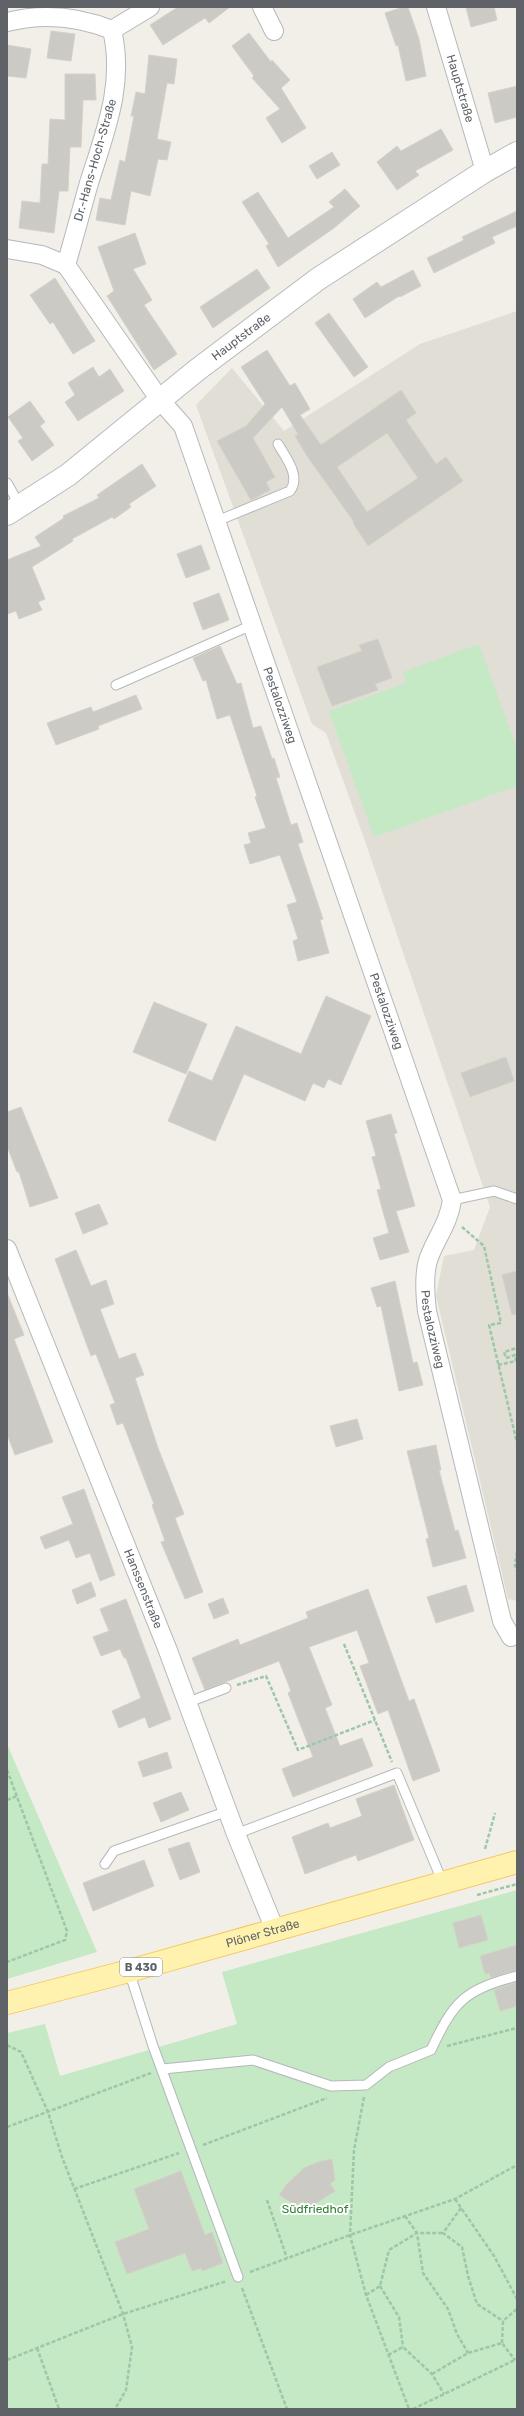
<svg xmlns="http://www.w3.org/2000/svg" width="524" height="2416" font-family="Rubik,sans-serif">
  <rect width="100%" height="100%" fill="#f1efe8"/>
  <path fill="#e1ded6" d="M517 311V1601L508 1599 436 1296 444 1256 474 1250 490 1207 366 844 326 733 312 724 196 405 232 368 284 431 420 344Z"/>
  <path fill="#c5e8c5" d="M479 644 517 749V786L374 837 329 711 406 683 403 672Z
    M7 1744 97 1952 7 1979Z
    M517 1890V2409H7V2033L45 2024 60 2076 237 2024 222 1972Z"/>
  <path fill="#cccac5" stroke="#d6d1c6" fill-rule="evenodd" d="M178 7H230L209 23 205 18 163 45 150 25Z
    M404 7H408L419 39 426 76 406 81 398 45 396 46 385 13Z
    M466 7H494L497 20 471 27Z
    M51 31 75 34 71 61 47 58Z
    M249 33 271 62 272 60 290 80 281 88 306 128 282 143 266 118 280 109 252 78 254 76 232 46Z
    M7 45 31 49 26 78 7 76Z
    M149 55 177 59 174 84 167 83 157 139 171 142 167 160 158 159 150 196 131 191 125 225 96 220 100 198 111 200 120 160 125 162 134 116H131L136 92 145 94Z
    M65 74H95L96 100H83L81 147H70L68 191H59L54 233 19 228 22 201 40 203 42 164H48L50 119 65 120Z
    M517 86V117L495 123 488 93Z
    M441 129 453 150 415 171 419 175 397 190 377 162 397 146 401 151Z
    M332 152 340 165 317 179 309 166Z
    M345 189 360 206 334 228 278 267 266 246 269 244 242 202 258 192 288 238 334 207 329 202Z
    M517 211V226L492 237 495 243 434 273 427 258 464 240 462 237Z
    M135 233 146 264 133 269 152 300 144 305 177 354 154 370 107 296 114 291 98 247Z
    M257 269 270 288 213 328 200 307Z
    M413 270 421 286 400 297 399 296 365 318 353 299 377 282 381 287Z
    M55 278 95 341 73 354 53 322 50 324 30 295Z
    M329 313 368 367 354 377 315 323Z
    M267 350 290 386 295 383 310 409 300 415 321 445 401 390 416 413 406 420 436 464 446 457 463 481 368 546 353 523 354 522 307 456 295 436 298 434 282 407 253 438 275 477 266 482 270 490 251 500 217 441 246 426 265 404 241 367ZM387 433 418 478 367 512 337 467Z
    M93 367 99 377 110 369 124 391 78 421 65 402 75 395 68 383Z
    M30 401 45 422 40 426 54 445 32 461 18 441 23 438 8 417Z
    M142 464 156 486 129 504 131 507 114 519 112 517 72 539 73 541 32 567 45 599 38 602 42 610 19 619 16 611 7 614V560L41 546 35 537 64 518 63 516 99 498 97 495Z
    M201 545 210 569 186 578 177 554Z
    M219 593 229 620 203 630 193 603Z
    M378 639 392 678 375 684 378 690 332 706 317 667 362 651 359 645Z
    M220 646 237 684 241 683 253 728 261 726 272 759 274 758 280 777 276 778 291 825 297 823 303 842 298 844 323 919 320 920 329 953 298 961 293 941 298 939 287 905 297 902 280 855 250 864 244 845 251 843 248 833 266 828 255 797 257 796 230 715 217 719 206 680 203 681 193 658Z
    M136 695 142 709 98 726 99 729 56 745 47 723 91 707 93 712Z
    M326 996 371 1016 341 1085 328 1079 324 1088 313 1083 305 1101 244 1074 215 1141 168 1121 189 1071 212 1081 236 1026 301 1054Z
    M154 1002 207 1024 186 1074 133 1052Z
    M506 1057 514 1081 470 1097 461 1073Z
    M21 1107 58 1198 30 1207 19 1172H17L7 1146V1112Z
    M391 1114 397 1133 394 1134 415 1206 396 1211 409 1252 380 1260 373 1238 389 1233 377 1190 381 1189 372 1157 376 1156 366 1121Z
    M99 1204 108 1224 83 1234 75 1213Z
    M76 1250 91 1286 106 1280 114 1304 100 1309 119 1359 135 1353 144 1375 135 1378 158 1448 184 1514 175 1518 203 1592 185 1599 161 1542 165 1541 152 1505 154 1504 123 1423 117 1425 110 1405 115 1403 96 1354 91 1356 55 1259Z
    M517 1271V1314L512 1315 502 1275Z
    M395 1281 413 1363 417 1362 423 1385 399 1391 381 1306 377 1307 371 1288Z
    M7 1293 24 1335 14 1339 53 1442 15 1455 7 1434Z
    M357 1419 363 1439 336 1447 330 1426Z
    M436 1445 441 1470H439L455 1531 458 1530 466 1558 433 1567 426 1539 429 1538 407 1451Z
    M84 1489 115 1575 100 1581 90 1553 76 1558 69 1540 45 1549 40 1537 73 1524 62 1497Z
    M91 1582 96 1596 77 1604 72 1590Z
    M466 1585 474 1611 436 1623 427 1597Z
    M368 1589 409 1701 414 1699 440 1771 413 1781 388 1710 378 1714 360 1666 369 1663 357 1630 309 1647 332 1705 325 1708 340 1746 362 1738 373 1766 293 1797 282 1769 313 1757 288 1693 291 1691 279 1661 205 1690 192 1658 238 1639 240 1645 308 1618 306 1612Z
    M223 1598 229 1613 214 1619 208 1604Z
    M126 1599 171 1719 149 1728 145 1717 119 1728 112 1711 141 1698 126 1658H124L120 1649 101 1656 93 1637 109 1631 100 1609Z
    M167 1752 172 1768 143 1777 138 1762Z
    M394 1785 414 1840 358 1861 356 1855 305 1874 292 1837 328 1823 330 1828 362 1816 356 1799Z
    M181 1792 189 1810 161 1822 153 1803Z
    M189 1842 200 1872 180 1880 168 1849Z
    M144 1860 154 1886 93 1911 83 1883Z
    M481 1915 488 1940 459 1948 453 1923Z
    M517 1945V1970L491 1978 489 1973 485 1974 480 1956Z
    M517 1982V2006L500 2011 494 1990Z
    M332 2159 335 2180 330 2184 335 2191 309 2208 303 2201 296 2205 279 2195 286 2185 304 2168 318 2162Z
    M181 2171 205 2235 212 2232 223 2263 202 2271 201 2268 192 2271 185 2253 127 2274 115 2242 149 2229 134 2189Z"/>
  <g fill="none" stroke-linecap="round" stroke-linejoin="round">
    <g stroke="#b5b8bc" stroke-width="11">
      <path id="lane" d="M7 483 20 506
        M217 521 290 491C301 476 286 458 278 444
        M116 685 252 625
        M452 1200 494 1191 517 1199
        M186 1703 226 1688
        M236 1834 397 1773 443 1883
        M105 1864 114 1851 228 1811
        M129 1971 153 2046 238 2277
        M163 2069 253 2060 331 2086 366 2085 389 2067 431 2050C454 2001 464 1990 517 1976"/>
    </g>
    <g stroke="#b5b8bc" stroke-width="20">
      <g id="street">
        <path d="M262 7 274 31"/>
        <path id="s1" d="M436 7 485 171"/>
        <path id="s2" d="M7 22C43 13 77 16 112 30 125 84 105 132 89 183 81 211 74 238 66 265L160 400 183 426 452 1200C449 1222 438 1235 430 1255 423 1270 425 1294 427 1311L502 1621 511 1637"/>
        <path d="M112 30 150 7"/>
        <path d="M7 249 42 255 66 265"/>
        <path id="s3" d="M7 1249 167 1648 236 1834 275 1930"/>
      </g>
    </g>
    <g stroke="#b6babf" stroke-width="24">
      <g id="secondary">
        <path id="s4" d="M7 514 68 475 197 370 318 279 485 171 517 153"/>
      </g>
    </g>
    <g stroke="#f2c960" stroke-width="24">
      <g id="primary">
        <path id="s5" d="M7 2003 129 1971 517 1862"/>
      </g>
    </g>
    <path stroke="#9cc7a9" stroke-width="2.5" stroke-dasharray="4 2" stroke-linecap="butt" d="M462 1227 484 1246 501 1323 489 1325 517 1443
      M498 1365 516 1361 515 1355 506 1358 504 1352 517 1348
      M517 1552 515 1565 517 1571
      M344 1644 392 1762
      M237 1685 266 1676 298 1750 375 1720
      M7 1770 67 1931 65 1940 7 1962
      M7 1800 17 1796
      M485 1849 495 1813
      M477 1895 517 1884
      M7 2045 21 2052 48 2112 62 2157 123 2314 132 2347 126 2390 115 2409
      M447 2046 517 2028
      M364 2097 354 2150 350 2235 366 2295 409 2409
      M7 2127 151 2073
      M203 2145 327 2098
      M74 2189 179 2153
      M455 2199 494 2256 517 2299
      M267 2200 287 2258
      M461 2208 443 2233 462 2247 468 2276 477 2304 503 2321
      M405 2216 417 2233H443
      M250 2272 350 2235 455 2199 517 2165
      M380 2286 399 2317 403 2347
      M242 2288 287 2409
      M366 2295 380 2286 389 2250 417 2233 423 2273 448 2309 457 2334 468 2353
      M502 2343 503 2321 517 2309
      M37 2348 59 2409
      M388 2355 403 2347 432 2374 444 2394
      M7 2360 123 2314 227 2281
      M432 2374 468 2353 502 2343 515 2360
      M413 2409 517 2359"/>
    <use href="#lane" stroke="#fff" stroke-width="9"/>
    <use href="#street" stroke="#fff" stroke-width="18"/>
    <use href="#secondary" stroke="#fff" stroke-width="22"/>
    <use href="#primary" stroke="#fff2af" stroke-width="22"/>
  </g>
  <g text-anchor="middle" stroke-width="4" stroke-linejoin="round" paint-order="stroke">
    <rect fill="#fff" stroke="#8f9295" stroke-width="1" x="120" y="1958" width="42" height="18" rx="3"/>
    <g font-size="11" font-weight="bold" fill="#5f6368">
      <text x="141" y="1971">B 430</text>
    </g>
    <g font-size="12" fill="#5f6368" stroke="#fff">
      <text dy="4" stroke="none"><textPath href="#s1" startOffset="85">Hauptstraße</textPath></text>
      <text transform="translate(95 160) rotate(-74)" y="4">Dr.-Hans-Hoch-Straße</text>
      <text dy="4" stroke="none"><textPath href="#s4" startOffset="294">Hauptstraße</textPath></text>
      <text dy="4" stroke="none"><textPath href="#s2" startOffset="844">Pestalozziweg</textPath></text>
      <text dy="4" stroke="none"><textPath href="#s2" startOffset="1168">Pestalozziweg</textPath></text>
      <text dy="4" stroke="none"><textPath href="#s2" startOffset="1503">Pestalozziweg</textPath></text>
      <text dy="4" stroke="none"><textPath href="#s3" startOffset="366">Hanssenstraße</textPath></text>
      <text dy="4" stroke="none"><textPath href="#s5" startOffset="265">Plöner Straße</textPath></text>
    </g>
    <g font-size="12" fill="#348238" stroke="#fff">
      <text x="315" y="2213">Südfriedhof</text>
    </g>
  </g>
  <rect width="524" height="2416" fill="none" stroke="#5f6368" stroke-width="16"/>
</svg>
